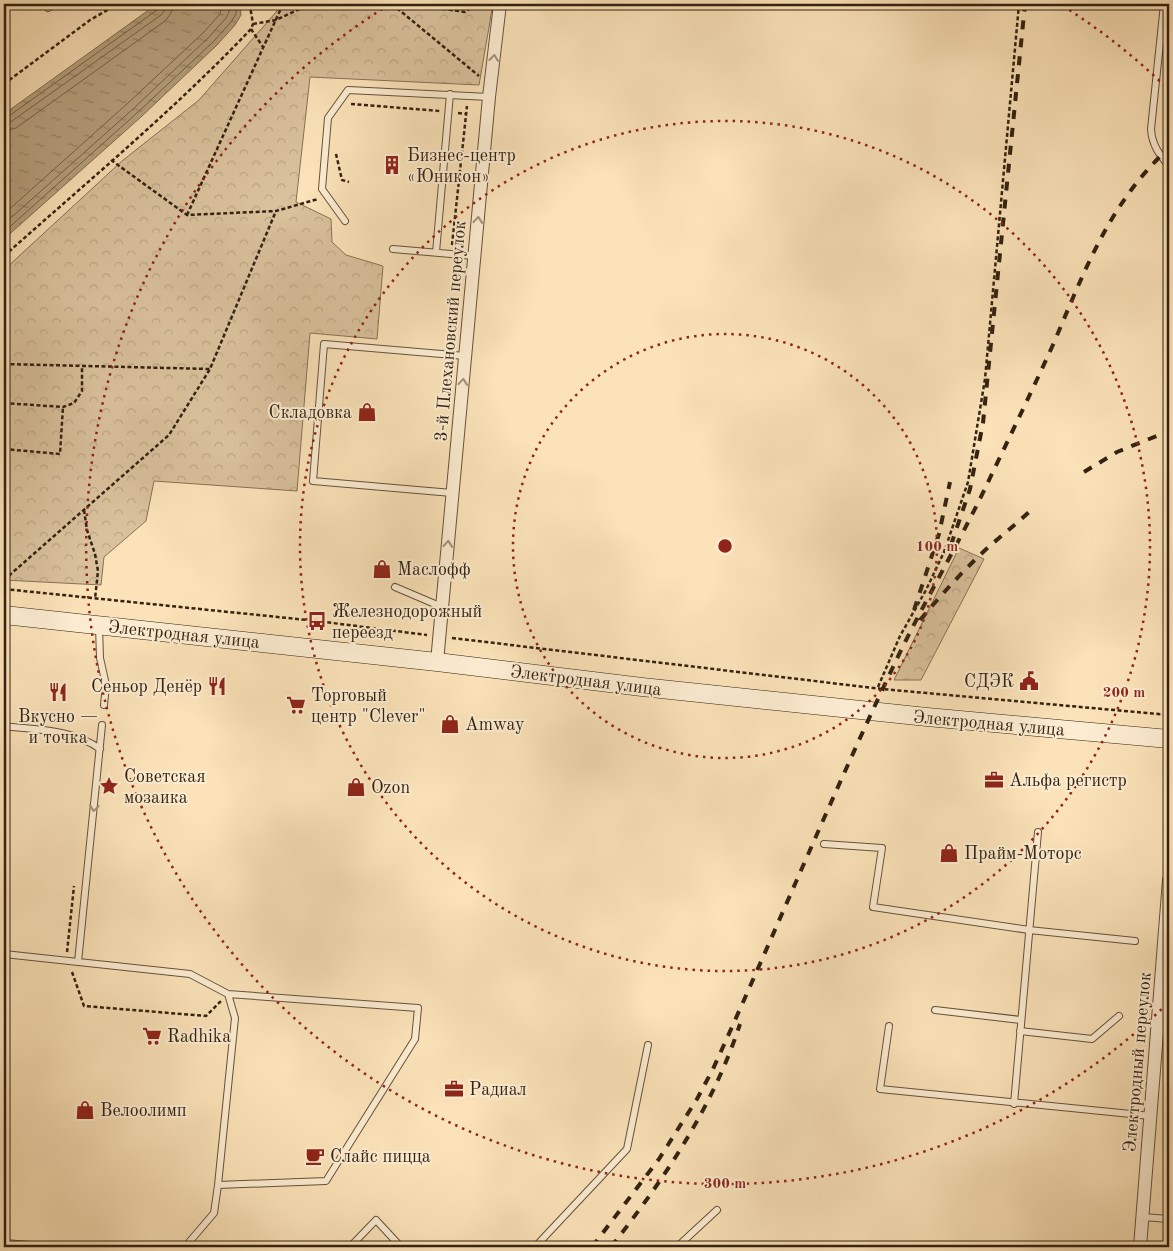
<svg xmlns="http://www.w3.org/2000/svg" width="1173" height="1251" font-family="'Old Standard TT',serif">
  <defs>
    <pattern id="forest-crowns" width="20" height="18" patternUnits="userSpaceOnUse" patternTransform="scale(1.25)"><rect width="20" height="18" fill="#d9c19c"/><path d="M2 6a3 3 0 1 1 6 0M12 15a3 3 0 1 1 6 0" fill="none" stroke="#bba685"/></pattern>
    <pattern id="water-ripples" width="26" height="14" patternUnits="userSpaceOnUse" patternTransform="scale(1.25)"><rect width="26" height="14" fill="#b7a17f"/><path d="M2 4q2-2 4 0t4 0M15 11q2-2 4 0t4 0" fill="none" stroke="#958367"/></pattern>
  </defs>
  <rect width="100%" height="100%" fill="#fbe2b8"/>
  <filter id="stains"><feTurbulence type="fractalNoise" baseFrequency=".004" numOctaves="4"/><feColorMatrix values="0 0 0 0 .2 0 0 0 0 .09 0 0 0 0 .02 0 0 0 .5 -.17"/></filter>
  <radialGradient id="worn" r=".72"><stop offset=".6" stop-color="#630" stop-opacity="0"/><stop offset="1" stop-color="#630" stop-opacity=".3"/></radialGradient>
  <path fill="url(#forest-crowns)" stroke="#867256" d="M279 4H493L479 85 310 77 296 202 331 219 332 242 346 255 383 266 377 339 310 333 297 491 154 481 146 521 104 557 101 585 4 580V270L122 161 199 100 277 11Z
    M959 548 984 559 921 680H894Z"/>
  <path fill="url(#water-ripples)" stroke="#826e53" d="M157 4H240L241 15 235 25 217 45 141 117 4 239V114Z"/>
  <g fill="none" stroke-linecap="round" stroke-linejoin="round">
    <path stroke="#756248" stroke-width="1" d="M4 117 9 116 157 10 159 4
      M4 124 12 121 161 15 165 10 166 4
      M4 131 16 128 165 21 171 13 173 4
      M4 214 128 103 204 32 220 14 222 4
      M4 224 133 109 209 37 226 18 229 12V4
      M4 232 137 113 214 41 231 22 236 14V4"/>
    <g stroke="#65523b" stroke-width="8">
      <path id="lane" d="M1164 4 1151 129C1152 145 1159 154 1169 166
        M48 8 56 4
        M345 221 322 189 328 118 348 90 489 97
        M393 249 474 256
        M436 252 450 94
        M452 493 313 481 324 344 465 356
        M395 587 442 607
        M99 626 100 658 106 685 104 705
        M4 726C36 730 73 729 100 749
        M824 844 882 848 873 907 1029 930 1135 941
        M4 954 190 974 228 994 418 1008 415 1039 326 1181 218 1185 235 1018 228 994
        M78 962 102 725
        M935 1010 1021 1020
        M889 1026 880 1089 1151 1116
        M1020 1031 1092 1039 1119 1016
        M1014 1104 1038 832
        M1142 1217 1169 1219
        M4 1243 57 1247
        M185 1247 214 1213 218 1185
        M350 1247 376 1220 401 1247
        M535 1247 627 1149 648 1045
        M677 1247 717 1210"/>
    </g>
    <g stroke="#65523b" stroke-width="14">
      <path id="street" d="M437 662 489 97 500 4
        M1140 1247 1169 880"/>
    </g>
    <g stroke="#321" stroke-width="19">
      <path id="secondary" d="M4 615 437 662 642 687 927 717 1169 739"/>
    </g>
    <path stroke="#321" stroke-width="2.5" stroke-dasharray="4 2.5" stroke-linecap="butt" d="M392 4 479 76
      M410 4 465 12 476 4
      M253 24 276 20 310 4
      M251 29 263 47
      M4 84 90 20 118 4
      M351 104 440 111
      M458 113 466 114
      M336 154 342 180 349 182
      M111 160 187 215 276 211 318 199
      M187 215 283 4
      M452 245 467 106
      M4 256C87 182 174 110 251 29L253 24 250 6 248 4
      M4 364 210 369
      M4 403 63 407 74 403 82 391V366
      M4 449 60 454 63 407
      M84 510 87 530 95 554 98 571 95 599
      M4 580 169 435 210 369 276 211
      M4 589 317 621 427 635
      M452 638 882 689 1169 715
      M878 687 900 636 926 590 944 552 968 482 985 379 1019 4
      M67 952 74 886
      M72 972 84 1006 206 1016 221 1001"/>
    <use href="#lane" stroke="#fcecd1" stroke-width="6"/>
    <use href="#street" stroke="#fcecd1" stroke-width="12"/>
    <use href="#secondary" stroke="#fcecd1" stroke-width="18"/>
    <path stroke="#321" stroke-width="4" stroke-dasharray="9 9" stroke-linecap="butt" d="M1084 472 1117 452 1169 431
      M951 545 970 489 983 423 1025 4
      M914 610 939 534 950 482
      M920 620C943 593 966 567 992 544 1006 532 1020 521 1033 508
      M592 1247 659 1159 697 1099 713 1069C774 935 830 800 893 667 923 603 960 542 990 478 1011 434 1032 391 1052 347 1084 273 1108 204 1169 148
      M611 1247C665 1178 713 1107 740 1024"/>
  </g>
  <defs><path id="oneway-chevron" d="M-2-3.5L2.5 0L-2 3.5" fill="none" stroke-width="1.6" stroke-linecap="round" stroke-linejoin="round" transform="scale(1.25)"/></defs>
  <g stroke="#a2917b">
    <use href="#oneway-chevron" transform="translate(494 58) rotate(-83)"/>
    <use href="#oneway-chevron" transform="translate(478 220) rotate(-85)"/>
    <use href="#oneway-chevron" transform="translate(463 382) rotate(-85)"/>
    <use href="#oneway-chevron" transform="translate(448 544) rotate(-85)"/>
    <use href="#oneway-chevron" transform="translate(94 808) rotate(96)"/>
  </g>
  <g fill="none" stroke="#8f2418" stroke-width="2.5" stroke-dasharray="2.5 5">
    <circle cx="725" cy="546" r="212"/>
    <circle cx="725" cy="546" r="425"/>
    <path d="M1167 1004A637 637 0 1 1 387 6M1063 6A637 637 0 0 1 1167 88"/>
  </g>
  <defs>
    <g id="building-bare" transform="scale(1.5)"><path d="M-4-6H4V6H1V3H-1V6H-4ZM-2.5-4.3h1.7v1.8h-1.7ZM.8-4.3h1.7v1.8H.8ZM-2.5-1h1.7V.8h-1.7ZM.8-1h1.7V.8H.8Z" fill="#8f2418" stroke="#fcecd1" stroke-width="2.5" paint-order="stroke"/></g>
    <g id="shop-bare" transform="scale(1.5)"><path d="M-5-2.5h2.3a2.7 3.5 0 0 1 5.4 0H5L5.5 6h-11ZM-1.5-2.5h3a1.5 2.3 0 0 0-3 0Z" fill="#8f2418" stroke="#fcecd1" stroke-width="2.5" paint-order="stroke"/></g>
    <g id="bus-bare" transform="scale(1.5)"><path d="M-5-6H5V4H4V6H2V4H-2V6H-4V4H-5ZM-3.5-4V0h7V-4ZM-3.5 1.2v1.5H-2V1.2ZM2 1.2v1.5H3.5V1.2Z" fill="#8f2418" stroke="#fcecd1" stroke-width="2.5" paint-order="stroke"/></g>
    <g id="civic-bare" transform="scale(1.5)"><path d="M-.6-6.5H3V-4.5H.6V-3L4-1V1h2V6H-6V1h2V-1L-.6-3ZM-1.2 2.5V6h2.4V2.5Z" fill="#8f2418" stroke="#fcecd1" stroke-width="2.5" paint-order="stroke"/></g>
    <g id="restaurant-bare" transform="scale(1.5)"><path d="M-5-6h1v4h1v-4h1v4h1v-4h1v5L-1.5 .5V6h-2V.5L-5-1ZM5-6V6H3V1.5H1.5Q1.5-4 5-6Z" fill="#8f2418" stroke="#fcecd1" stroke-width="2.5" paint-order="stroke"/></g>
    <g id="supermarket-bare" transform="scale(1.5)"><path d="M-6-5.5h2.5l.6 2H6L4.5 2H-2.5L-4.4-4H-6ZM-1.5 3.2a1.3 1.3 0 1 0 .1 0ZM3 3.2a1.3 1.3 0 1 0 .1 0Z" fill="#8f2418" stroke="#fcecd1" stroke-width="2.5" paint-order="stroke"/></g>
    <g id="office-bare" transform="scale(1.5)"><path d="M-6-3h4V-5.5h4V-3h4V5H-6ZM-1-4.5V-3h2v-1.5ZM-6 0V1H6V0Z" fill="#8f2418" stroke="#fcecd1" stroke-width="2.5" paint-order="stroke"/></g>
    <g id="sight-bare" transform="scale(1.5)"><path d="M0-6L1.8-2.2L6-1.7L2.9 1.2L3.7 5.4L0 3.3L-3.7 5.4L-2.9 1.2L-6-1.7L-1.8-2.2Z" fill="#8f2418" stroke="#fcecd1" stroke-width="2.5" paint-order="stroke"/></g>
    <g id="cafe-bare" transform="scale(1.5)"><path d="M-5.5-4.5H6V0H3Q3 3.5 0 3.5H-2.5Q-5.5 3.5-5.5 0ZM3-3.2v2h1.7v-2ZM-6 4.5H4V6H-6Z" fill="#8f2418" stroke="#fcecd1" stroke-width="2.5" paint-order="stroke"/></g>
  </defs>
  <g fill-rule="evenodd">
    <use href="#building-bare" x="392" y="165"/>
    <use href="#shop-bare" x="367" y="412"/>
    <use href="#shop-bare" x="382" y="569"/>
    <use href="#bus-bare" x="317" y="621"/>
    <use href="#civic-bare" x="1029" y="681"/>
    <use href="#restaurant-bare" x="217" y="686"/>
    <use href="#restaurant-bare" x="58" y="692"/>
    <use href="#supermarket-bare" x="296" y="705"/>
    <use href="#shop-bare" x="450" y="724"/>
    <use href="#office-bare" x="994" y="780"/>
    <use href="#sight-bare" x="109" y="786"/>
    <use href="#shop-bare" x="356" y="787"/>
    <use href="#shop-bare" x="949" y="853"/>
    <use href="#supermarket-bare" x="152" y="1036"/>
    <use href="#office-bare" x="454" y="1089"/>
    <use href="#shop-bare" x="85" y="1110"/>
    <use href="#cafe-bare" x="315" y="1156"/>
  </g>
  <g text-anchor="middle" stroke-width="4" stroke-linejoin="round" paint-order="stroke">
    <g font-size="18" fill="#321" stroke="#fcecd1" text-anchor="start">
      <text x="407" y="161">Бизнес-центр<tspan x="407" dy="21">«Юникон»</tspan></text>
      <text x="352" y="418" text-anchor="end">Складовка</text>
      <text x="397" y="575">Маслофф</text>
      <text x="332" y="617">Железнодорожный<tspan x="332" dy="21">переезд</tspan></text>
      <text x="1014" y="687" text-anchor="end">СДЭК</text>
      <text x="202" y="692" text-anchor="end">Сеньор Денёр</text>
      <text x="311" y="701">Торговый<tspan x="311" dy="21">центр "Clever"</tspan></text>
      <text x="58" y="722" text-anchor="middle">Вкусно —<tspan x="58" dy="21">и точка</tspan></text>
      <text x="465" y="730">Amway</text>
      <text x="124" y="782">Советская<tspan x="124" dy="21">мозаика</tspan></text>
      <text x="1009" y="786">Альфа регистр</text>
      <text x="371" y="793">Ozon</text>
      <text x="964" y="859">Прайм-Моторс</text>
      <text x="167" y="1042">Radhika</text>
      <text x="469" y="1095">Радиал</text>
      <text x="100" y="1116">Велоолимп</text>
      <text x="330" y="1162">Слайс пицца</text>
    </g>
    <g font-size="18" fill="#321" stroke="#fcecd1">
      <text transform="translate(450 331) rotate(-85)" y="6">3-й Плехановский переулок</text>
      <text transform="translate(184 634) rotate(6)" y="6">Электродная улица</text>
      <text transform="translate(586 680) rotate(7)" y="6">Электродная улица</text>
      <text transform="translate(989 723) rotate(5)" y="6">Электродная улица</text>
      <text transform="translate(1137 1062) rotate(-85)" y="6">Электродный переулок</text>
    </g>
  </g>
  <circle cx="725" cy="546" r="8" fill="#8f2418" stroke="#fcecd1" stroke-width="2.5"/>
  <g font-size="15" text-anchor="middle" font-weight="bold" fill="#8f2418" stroke="#fcecd1" stroke-width="4" stroke-linejoin="round" paint-order="stroke">
    <text x="937" y="551">100 m</text>
    <text x="1124" y="697">200 m</text>
    <text x="725" y="1188">300 m</text>
  </g>
  <rect width="1173" height="1251" fill="none" stroke="#fbe2b8" stroke-width="20"/>
  <rect x="5" y="5" width="1163" height="1241" fill="none" stroke="#321" stroke-width="2.5"/>
  <rect x="10" y="10" width="1153" height="1231" fill="none" stroke="#321"/>
  <rect width="100%" height="100%" filter="url(#stains)"/>
  <rect width="100%" height="100%" fill="url(#worn)"/>
</svg>
